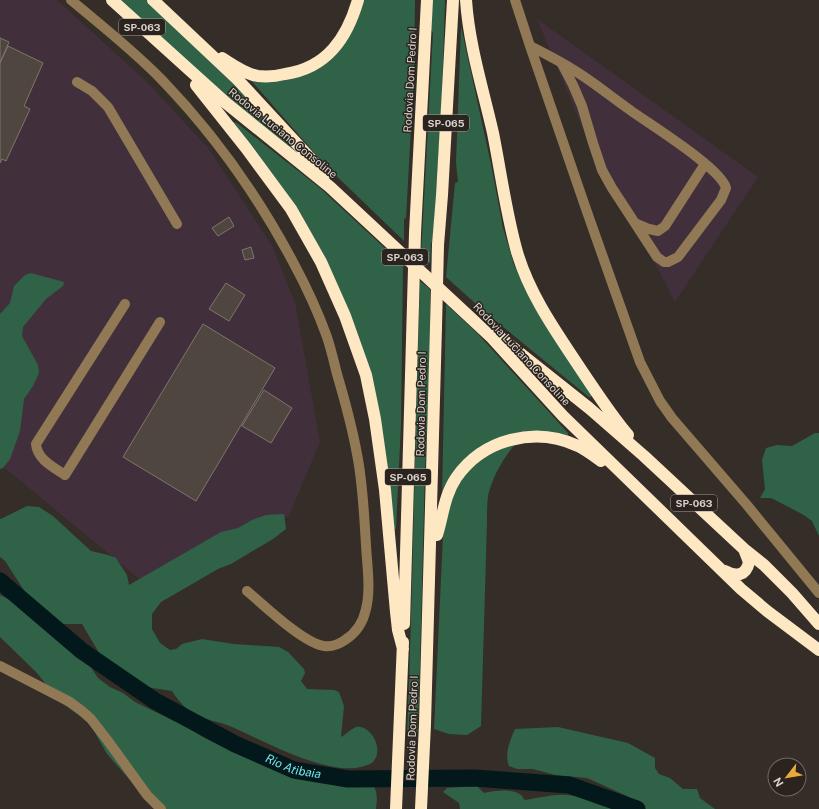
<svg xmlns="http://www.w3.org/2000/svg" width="819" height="809" font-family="'Public Sans',sans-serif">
  <rect width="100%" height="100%" fill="#352d27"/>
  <path fill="#41303b" d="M0 0H57L147 82 209 149 272 246 295 302 320 442 289 516 155 592 0 464Z
    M537 19 758 177 675 302 657 267 609 192Z"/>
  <path fill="#306248" d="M119 0H147L221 69 297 150 296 154 260 126Z
    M362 0H415L414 74 406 218 404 219V241L325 165 249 78 322 64Z
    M432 0H445L442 97 433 241 431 243 430 263 421 255 433 33 430 28Z
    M461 26 492 169 503 228 515 268 519 271 592 395 590 398 486 313 446 277 455 183 458 182 456 163Z
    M231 121 237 123 320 188 403 265 401 424 396 529H393L385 460 339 289Z
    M31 273 64 282 63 286 46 299 23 327 22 336 38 365 39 373 33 386 24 399 20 431 10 459 3 468 0 469V314L10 303 14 286 25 275Z
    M420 281 430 289V362L425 470 419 701 417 738 407 737C413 585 415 433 420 281Z
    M446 304 478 334 568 433V437L497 440 442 495Z
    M815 433H819V536L812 521 802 514 771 498H760L765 489 762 460 766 448 777 445 792 446Z
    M516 443C503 459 493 475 488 496 487 504 487 513 487 521L481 726 467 735 449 734 434 729 443 536 448 505 460 482 469 470 490 453Z
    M27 506 39 507 53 516 91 551 108 555 116 558 127 575 129 585 221 532 238 528 252 520 266 515 284 514 286 529 273 539 231 564 218 569 161 602 152 614V629L160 643 170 650 176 649 182 644 202 639 234 644 279 647 288 652 304 669 305 673 301 681 307 689 334 690 339 692 344 706 341 737C345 735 351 729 356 727 370 724 385 749 373 762 371 764 367 765 364 766 331 778 264 741 232 727 221 722 202 719 192 713 185 708 176 698 172 691L146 687 144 689V686L105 663 82 624H63L54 619 27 595 5 561 0 557V519L3 518Z
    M0 595 24 607 50 624 82 654 98 678 110 687 123 693 135 702 176 722 180 721 201 736 221 746 245 755 277 762 310 778 348 784 373 785C378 792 377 801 376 809H161L136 787 107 754 86 717 80 716 53 697 45 683 36 672 0 637Z
    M558 727 628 743 655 758V768L659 774 670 778 683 789H697L700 798 715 809H646L627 796 587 778 555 775 533 769H517L509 766C504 755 510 740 515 729Z
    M477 786 484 793C494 791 512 788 521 795 523 796 523 799 525 800 539 798 553 794 568 795 583 796 605 804 619 809H460L459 803 443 792 447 788Z"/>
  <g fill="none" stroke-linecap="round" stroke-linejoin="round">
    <path stroke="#02181a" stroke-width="17" id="s1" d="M0 581 82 651 155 701 235 744 294 770 348 779 475 778 569 785 637 809"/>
  </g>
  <path fill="#4f463f" stroke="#7f756e" d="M0 38 9 42 0 63Z
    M8 46 43 63 24 106 30 109 6 161 2 159 0 163V63Z
    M229 217 234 226 218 236 212 228Z
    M251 247 254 258 245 260 242 250Z
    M226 283 245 295 229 321 209 309Z
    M203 324 275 368 196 501 123 457Z
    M264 390 292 408 271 443 242 426Z"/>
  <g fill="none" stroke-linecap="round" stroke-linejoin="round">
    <path stroke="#907954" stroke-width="10" d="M71 0C102 26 134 51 162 80 214 134 258 196 293 262 306 286 318 312 327 337 331 349 334 362 337 374 345 401 352 427 357 454 363 484 364 514 366 545 367 565 371 589 366 609 363 623 356 633 345 640 338 645 332 647 324 646 303 643 265 606 247 591
      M515 0 530 46 586 209 640 362 660 401 672 418 747 505 819 593
      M530 46C546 54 565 64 580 74 597 85 613 98 630 110 649 124 721 168 726 188L721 200 678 257 668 262H664L657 257 612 188 602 170 593 143 582 106 573 85 562 64
      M77 82 92 91 108 107 177 224
      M635 223 649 229 658 231 665 226 705 164
      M125 304 36 444C37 459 53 467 65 475L160 322
      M0 666 70 702 82 711 91 719 108 741 147 795 161 809"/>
    <path stroke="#fee8c4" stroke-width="12" d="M112 0 226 103 330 187 474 321 492 338 563 416 741 589 767 611 819 650
      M153 0 238 80 325 174
      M466 0C469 45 483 89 493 133 501 173 506 213 517 252 530 296 557 333 582 371 597 393 611 415 628 435
      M222 58C233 65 245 74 258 76 267 77 277 76 285 74 327 68 347 38 358 0
      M196 85 246 148 291 209 321 262 345 316 366 375 375 419 385 490 396 612 398 630 403 649
      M415 233 427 0
      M438 245 442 195 453 0
      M496 334 589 408 644 456 744 549 764 565 792 593 819 624
      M437 535C443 516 444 496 456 478 483 439 535 426 578 446 586 450 594 456 601 461
      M725 571C736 577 746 576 749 562L744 549
      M404 624 413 304
      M396 809 403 642
      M421 809 425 724 436 327"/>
    <path stroke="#fee8c4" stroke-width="12" d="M413 304 415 233
      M436 327 438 245"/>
  </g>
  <g text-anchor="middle" stroke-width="3" stroke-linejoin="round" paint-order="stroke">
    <g fill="#2b231d" stroke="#a49e99" stroke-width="1">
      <rect x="119" y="19" width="46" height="16" rx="3"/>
      <rect x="423" y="115" width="46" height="16" rx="3"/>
      <rect x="382" y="249" width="46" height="16" rx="3"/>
      <rect x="385" y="469" width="46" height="16" rx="3"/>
      <rect x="671" y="495" width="46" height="16" rx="3"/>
    </g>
    <g font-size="10" font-weight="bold" fill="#d8d2ce">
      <text x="142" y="31">SP-063</text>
      <text x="446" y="127">SP-065</text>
      <text x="405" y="261">SP-063</text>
      <text x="408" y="481">SP-065</text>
      <text x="694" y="507">SP-063</text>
    </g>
    <g font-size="11" fill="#d8d2ce" stroke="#2b231d">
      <text transform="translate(410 80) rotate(-87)" y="4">Rodovia Dom Pedro I</text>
      <text transform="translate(283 133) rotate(39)" y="4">Rodovia Luciano Consoline</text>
      <text transform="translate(522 354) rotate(47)" y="4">Rodovia Luciano Consoline</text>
      <text transform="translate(421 404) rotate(-89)" y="4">Rodovia Dom Pedro I</text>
      <text transform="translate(412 728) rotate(-88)" y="4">Rodovia Dom Pedro I</text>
    </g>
    <g font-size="12" font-style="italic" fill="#74e4ed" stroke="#2b231d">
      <text dy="4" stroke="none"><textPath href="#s1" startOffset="350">Rio Atibaia</textPath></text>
    </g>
  </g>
  <g transform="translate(787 777) rotate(239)"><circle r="19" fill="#2b231d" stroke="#706964"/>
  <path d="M0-3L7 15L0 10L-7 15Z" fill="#e9ab38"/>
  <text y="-6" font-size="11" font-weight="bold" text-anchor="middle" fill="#d8d2ce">N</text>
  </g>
</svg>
